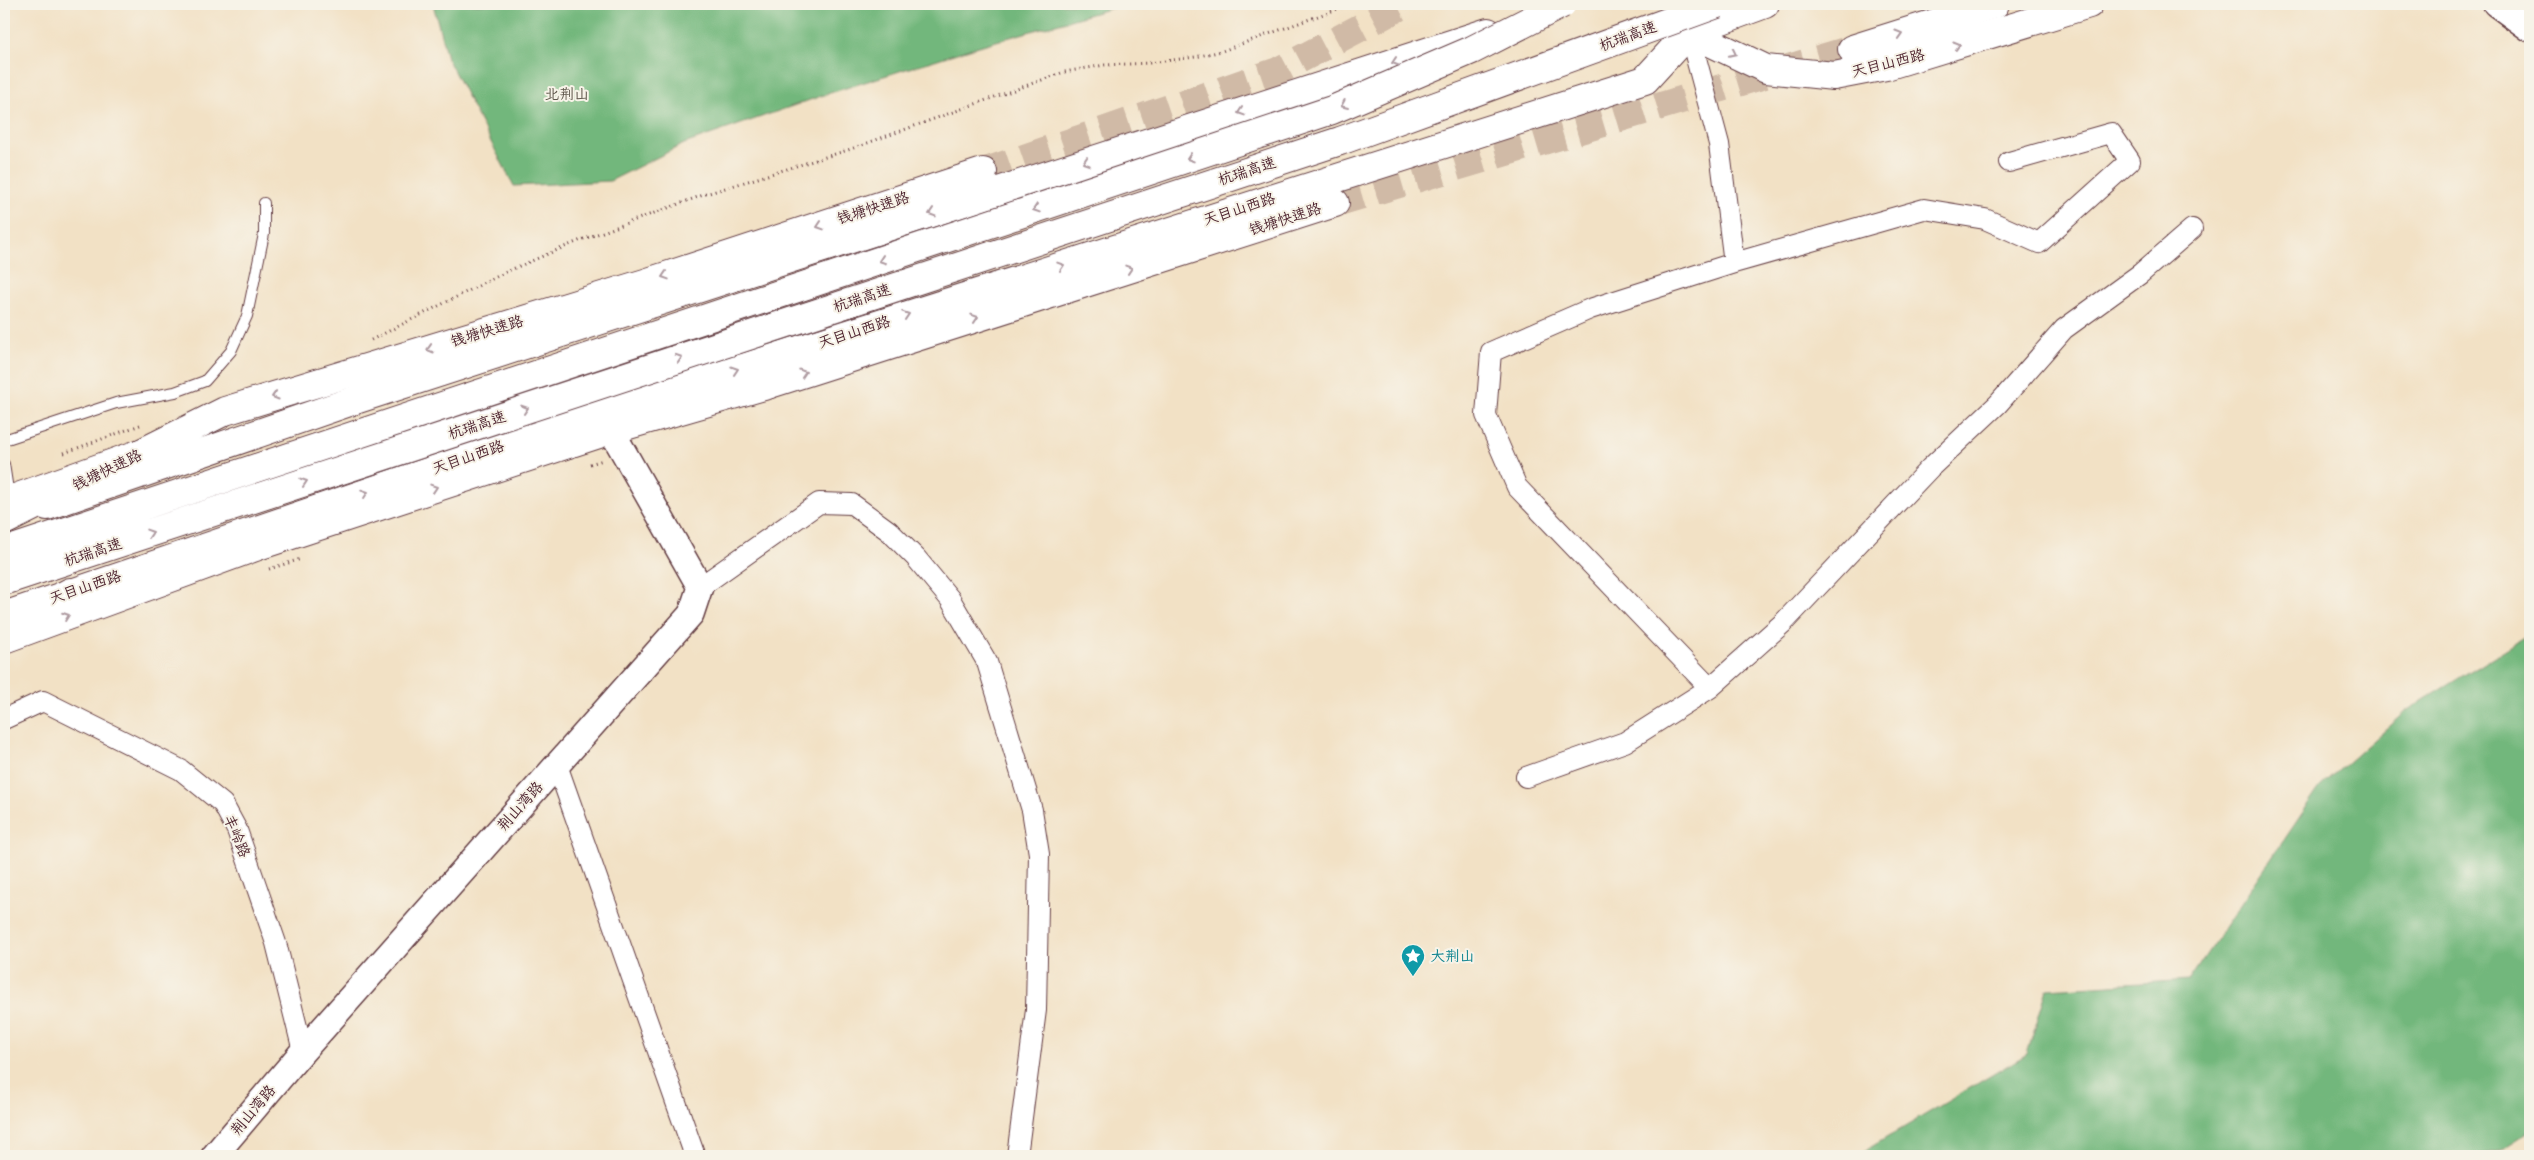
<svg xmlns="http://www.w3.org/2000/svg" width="2534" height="1160" font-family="Mynerve,'LXGW WenKai TC',sans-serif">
  <rect width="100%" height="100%" fill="#f7f3e8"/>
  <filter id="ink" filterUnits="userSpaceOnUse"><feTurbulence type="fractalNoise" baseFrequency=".02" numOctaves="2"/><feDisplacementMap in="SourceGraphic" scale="10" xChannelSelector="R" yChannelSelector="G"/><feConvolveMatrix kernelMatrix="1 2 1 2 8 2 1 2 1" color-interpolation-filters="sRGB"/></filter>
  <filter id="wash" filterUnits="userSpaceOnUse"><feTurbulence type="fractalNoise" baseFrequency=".0096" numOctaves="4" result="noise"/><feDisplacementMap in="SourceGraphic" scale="20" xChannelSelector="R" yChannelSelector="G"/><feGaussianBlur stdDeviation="1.12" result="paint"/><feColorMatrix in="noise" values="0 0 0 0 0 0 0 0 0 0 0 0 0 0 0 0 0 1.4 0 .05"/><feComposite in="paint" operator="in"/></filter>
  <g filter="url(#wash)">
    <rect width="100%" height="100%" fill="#f2e1c5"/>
    <path fill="#72b77c" stroke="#5e6b54" d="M433 4H1126L979 46 827 94 684 144 610 181 514 186 447 58Z
      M2530 634V1131L2499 1151 2474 1156H1850L1861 1153 2027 1054 2047 989 2189 980 2320 787 2406 711Z"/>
  </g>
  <g filter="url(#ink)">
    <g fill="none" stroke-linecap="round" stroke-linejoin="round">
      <path stroke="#d0baa6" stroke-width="28" stroke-dasharray="28 14" stroke-linecap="butt" d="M983 172 1278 71 1405 4
        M1335 203 1852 49"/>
      <g stroke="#633c42" stroke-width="12">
        <path id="service" d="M4 440 116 403 175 392 205 381 231 351 247 316 264 234V203
          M4 464 8 490"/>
      </g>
      <g stroke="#633c42" stroke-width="22">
        <path id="minor" d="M1689 32 1719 144 1734 263
          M700 587 819 503 852 504 889 531 916 558 950 599 987 662 1032 810 1039 854 1036 1010 1017 1156
          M1710 688 1783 623 1930 468 1998 404 2064 329 2140 274 2192 229
          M4 719 43 701 181 770 223 804 237 830 276 943 303 1051
          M557 765 695 1156
          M1526 777 1625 742 1710 688 1517 487 1486 415 1491 352 1590 309 1734 263 1924 209 1985 219 2039 243 2130 161 2111 133 2009 162"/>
      </g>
      <g stroke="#633c42" stroke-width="28">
        <path id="tertiary" d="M2496 4 2530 29
          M214 1156 303 1051 691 614 700 587 611 430"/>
      </g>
      <g stroke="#633c42" stroke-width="30">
        <path id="secondary" d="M1689 15V32L1766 69 1834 76 1886 66 2089 4"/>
      </g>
      <g stroke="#633c42" stroke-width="30">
        <path id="primary" d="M47 506 358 399 1488 32
          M4 616 601 413 1645 80 1689 32 1765 4"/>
      </g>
      <g stroke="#633c42" stroke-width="30">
        <path id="trunk" d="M1852 49 1995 4
          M743 389 767 385 1335 203
          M601 413 688 398
          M119 464 225 411 645 283 983 172
          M4 521 70 488"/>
      </g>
      <g stroke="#633c42" stroke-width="30">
        <path id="motorway" d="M4 502 141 453
          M27 615 70 592
          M4 639 258 546 611 430 767 385"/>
      </g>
      <path stroke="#633c42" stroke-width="3" stroke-dasharray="1 4" stroke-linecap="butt" d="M371 340 510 270 581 240 706 194 848 150 1064 72 1105 65 1150 63 1195 57 1222 51 1351 4
        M64 453 140 425
        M590 464 603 460
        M269 569 301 559"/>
      <use href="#service" stroke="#fff" stroke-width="10"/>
      <use href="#minor" stroke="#fff" stroke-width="20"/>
      <use href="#tertiary" stroke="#fff" stroke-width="25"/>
      <use href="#secondary" stroke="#fff" stroke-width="28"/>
      <use href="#primary" stroke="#fff" stroke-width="28"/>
      <use href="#trunk" stroke="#fff" stroke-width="28"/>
      <use href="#motorway" stroke="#fff" stroke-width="28"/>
      <g stroke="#633c42" stroke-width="30" stroke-linecap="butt">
        <path id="motorway-bridge" d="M4 552 1332 110 1472 50 1562 4
          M4 581 1340 141 1717 4"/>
      </g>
      <use href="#motorway-bridge" stroke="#fff" stroke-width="28"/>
    </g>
    <defs><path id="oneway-chevron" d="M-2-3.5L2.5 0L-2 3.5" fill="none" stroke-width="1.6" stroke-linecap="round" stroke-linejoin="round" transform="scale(1.25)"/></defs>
    <g stroke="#ae9aa0">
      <use href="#oneway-chevron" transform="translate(1899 34) rotate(-17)"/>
      <use href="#oneway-chevron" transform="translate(1957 45) rotate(-17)"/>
      <use href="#oneway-chevron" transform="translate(1733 53) rotate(26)"/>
      <use href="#oneway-chevron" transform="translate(1395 62) rotate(162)"/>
      <use href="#oneway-chevron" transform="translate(1344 105) rotate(157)"/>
      <use href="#oneway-chevron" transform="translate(1241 112) rotate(162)"/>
      <use href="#oneway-chevron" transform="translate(1190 158) rotate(162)"/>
      <use href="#oneway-chevron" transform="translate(1086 162) rotate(162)"/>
      <use href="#oneway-chevron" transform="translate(1036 209) rotate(162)"/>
      <use href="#oneway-chevron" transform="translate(932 213) rotate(162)"/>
      <use href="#oneway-chevron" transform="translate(820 226) rotate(162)"/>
      <use href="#oneway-chevron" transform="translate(882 260) rotate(162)"/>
      <use href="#oneway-chevron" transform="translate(1061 266) rotate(-18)"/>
      <use href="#oneway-chevron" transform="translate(1129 269) rotate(-18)"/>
      <use href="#oneway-chevron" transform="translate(665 276) rotate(162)"/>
      <use href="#oneway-chevron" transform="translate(906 315) rotate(-18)"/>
      <use href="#oneway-chevron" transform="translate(975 318) rotate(-18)"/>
      <use href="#oneway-chevron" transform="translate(430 349) rotate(163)"/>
      <use href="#oneway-chevron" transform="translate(679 358) rotate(-18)"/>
      <use href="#oneway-chevron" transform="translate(735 370) rotate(-18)"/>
      <use href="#oneway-chevron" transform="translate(803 373) rotate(-18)"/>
      <use href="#oneway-chevron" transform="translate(275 396) rotate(163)"/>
      <use href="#oneway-chevron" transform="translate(525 409) rotate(-18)"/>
      <use href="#oneway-chevron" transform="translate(304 482) rotate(-18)"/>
      <use href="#oneway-chevron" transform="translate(434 488) rotate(-18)"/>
      <use href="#oneway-chevron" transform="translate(365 493) rotate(-19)"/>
      <use href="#oneway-chevron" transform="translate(150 533) rotate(-18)"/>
      <use href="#oneway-chevron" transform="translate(66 616) rotate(-20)"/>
    </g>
  </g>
  <defs>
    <g id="sight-pin" transform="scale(1.25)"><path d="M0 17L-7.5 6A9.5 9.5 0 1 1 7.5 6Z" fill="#0f9aa8" stroke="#f7f3e8"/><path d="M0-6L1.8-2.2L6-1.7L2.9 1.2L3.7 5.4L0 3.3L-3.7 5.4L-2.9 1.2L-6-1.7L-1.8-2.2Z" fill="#fff"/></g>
  </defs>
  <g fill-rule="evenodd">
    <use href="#sight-pin" x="1413" y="956"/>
  </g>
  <g text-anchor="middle" stroke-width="4" stroke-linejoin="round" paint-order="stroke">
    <g font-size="15" fill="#4a1f2b" stroke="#f7f3e8">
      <text transform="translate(1628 36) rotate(-20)" y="5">杭瑞高速</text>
      <text transform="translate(1888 63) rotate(-14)" y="5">天目山西路</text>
      <text transform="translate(1247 171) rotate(-18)" y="5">杭瑞高速</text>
      <text transform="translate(873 208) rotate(-18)" y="5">钱塘快速路</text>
      <text transform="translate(1239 209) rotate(-18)" y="5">天目山西路</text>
      <text transform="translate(1285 219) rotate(-18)" y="5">钱塘快速路</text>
      <text transform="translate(862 298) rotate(-18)" y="5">杭瑞高速</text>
      <text transform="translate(487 331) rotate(-17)" y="5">钱塘快速路</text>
      <text transform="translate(854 332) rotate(-18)" y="5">天目山西路</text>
      <text transform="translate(477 425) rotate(-18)" y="5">杭瑞高速</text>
      <text transform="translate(468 457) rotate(-19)" y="5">天目山西路</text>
      <text transform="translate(107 470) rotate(-26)" y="5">钱塘快速路</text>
      <text transform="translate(93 552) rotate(-18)" y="5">杭瑞高速</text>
      <text transform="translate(85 587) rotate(-19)" y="5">天目山西路</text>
      <text transform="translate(520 806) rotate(-48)" y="5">荆山湾路</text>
      <text transform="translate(237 836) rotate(67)" y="5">丰岭路</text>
      <text transform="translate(253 1110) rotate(-50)" y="5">荆山湾路</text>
    </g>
    <g font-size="15" fill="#5e564a" stroke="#f7f3e8">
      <text x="567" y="99">北荆山</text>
    </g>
    <g font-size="15" fill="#0d838f" stroke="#f7f3e8" text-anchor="start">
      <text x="1430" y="961">大荆山</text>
    </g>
  </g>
  <rect width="2534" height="1160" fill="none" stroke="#f7f3e8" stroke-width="20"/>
</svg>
